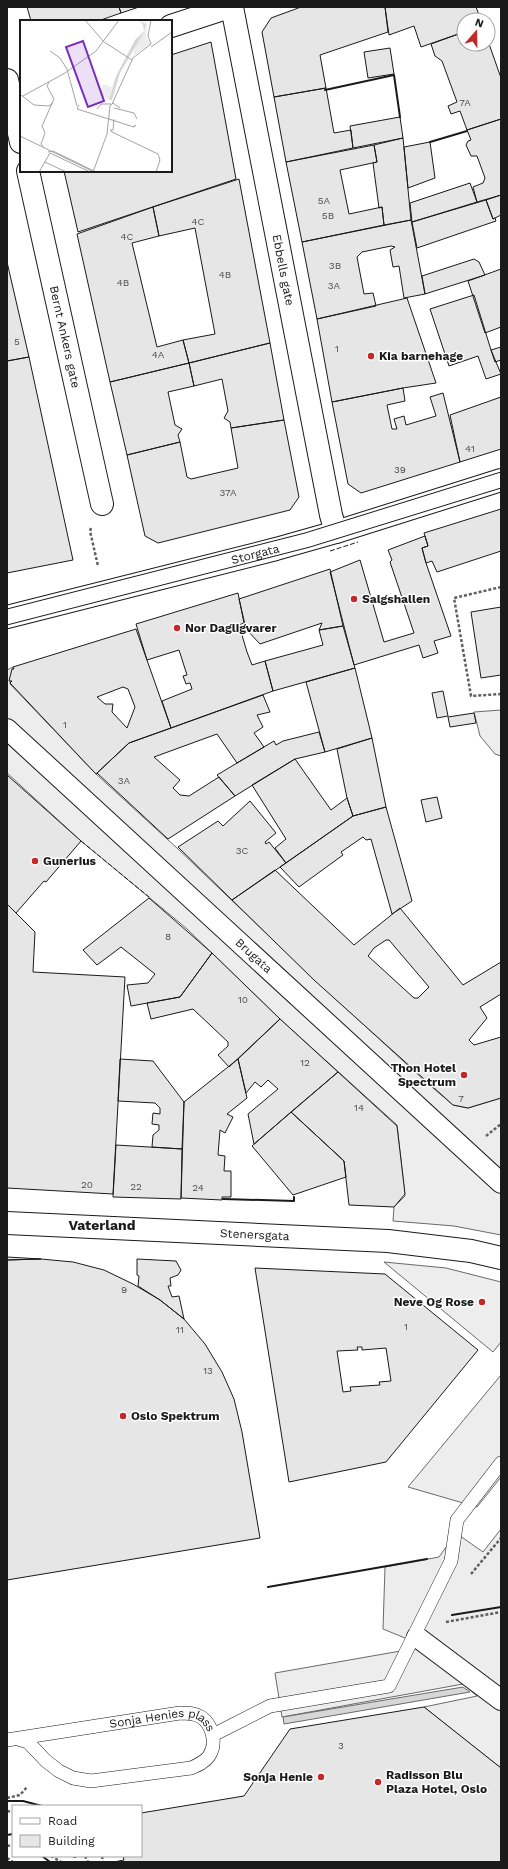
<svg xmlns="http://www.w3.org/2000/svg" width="508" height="1869" font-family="'Work Sans',sans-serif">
  <rect width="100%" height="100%" fill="#fff"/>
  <path fill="#ededed" stroke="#6a6a6a" d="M13 667 10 684 96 774 177 848 314 979 426 1082 453 1105 468 1108 501 1098V1235L454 1226 393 1221 394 1207 405 1196 397 1125 280 1019 186 928 81 841 7 773V670Z
    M501 710V756L495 754 480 736 474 712Z
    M384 1262 446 1268 501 1282V1342L493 1352Z
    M501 1375V1477L477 1507 408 1487Z
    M501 1529V1768L424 1707 477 1696 463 1684 282 1717 275 1673 412 1649 410 1640 383 1629 385 1567 439 1557 456 1533 483 1552Z"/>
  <path fill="#d7d7d7" stroke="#6a6a6a" d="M463 1687 470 1692 284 1724 283 1717Z"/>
  <path fill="#e6e6e6" stroke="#1a1a1a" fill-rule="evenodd" d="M27 7H119L121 13 98 21H31Z
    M119 7H139L121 13Z
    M301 7H385L388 32 320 55 326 88 274 97 262 32 271 18Z
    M385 7H476L481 20H464V32L421 47 414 26 389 35Z
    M464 32V44H488V41L501 78V119L467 130 460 111 451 114 448 106 457 102 442 61 435 56 431 44Z
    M211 42 236 179 78 232 64 171H171V55Z
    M390 48 394 74 368 78 364 52Z
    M326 88 334 133 351 130 353 148 286 162 274 97Z
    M400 117 403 138 353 148 350 126Z
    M501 119V195L477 202 473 187 483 183 485 178 477 156H471L466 145 468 141 471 140 467 130Z
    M403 138 411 220 384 225 382 207 379 208 373 163 377 162 374 145Z
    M430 142 435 178 408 188 404 147Z
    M374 145 377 162 340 170 349 214 382 207 384 225 302 242 286 162Z
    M239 179 270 343 189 363 183 340 215 334 195 228 159 236 153 207Z
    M470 183 477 202 412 222 410 203Z
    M501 195V215L493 219 486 200Z
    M486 200 493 219 495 218 496 221 417 248 412 222Z
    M153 207 159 236 132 243 157 347 183 340 189 363 110 382 77 234Z
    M411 220 425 294 404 298 399 266 393 267 390 250 395 247 391 246 362 252 357 257 364 294 373 293 376 306 317 319 302 242Z
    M474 259 479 262 485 275 425 294 422 276Z
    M7 262 29 357 7 361Z
    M501 269V327L485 333 468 281Z
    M474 295 491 350 501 374 486 379 478 356 449 366 430 309Z
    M407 298 436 383 403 388 332 402 317 319Z
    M270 343 284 420 231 428 230 422 224 418 228 411 222 379 194 386 189 363Z
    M501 347V360L495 362 491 350Z
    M29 357 73 560 7 573V361Z
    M189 363 194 386 168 392 175 425 182 429 178 435 180 442 127 455 110 382Z
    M403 388 405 401 387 405 392 429H397L394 419 404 416 406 425 436 416 430 397 443 393 460 462 361 493 348 484 332 402Z
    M501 397V449L460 462 450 415Z
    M284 420 299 497 290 510 158 543 145 536 127 455 180 442 187 477 191 479 238 468 231 428Z
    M501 509V551L437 572 432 561 426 563 422 548 428 546 424 533Z
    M425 536 428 546 422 548 426 563 451 636 434 641 438 653 423 658 419 645 354 665 330 572 360 560 384 642 414 633 390 562 392 560 388 550Z
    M330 569 343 626 319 630 322 623 260 644 246 629 239 599Z
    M238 593 244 623 239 625 247 652 252 665 265 661 273 691 171 728 162 701 192 689 190 683 186 684 183 676 187 675 179 650 147 660 136 624Z
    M501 607V675L481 678 471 612Z
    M343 626 355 668 273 691 265 661 323 645 319 630Z
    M136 629 171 728 129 743 96 774 10 683 12 681H9L12 669H14L13 667ZM123 687 128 689 135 707 127 728 112 712 113 704H105L97 697Z
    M355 668 372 738 325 752 306 682Z
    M443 691 448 716 437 718 432 693Z
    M263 695 270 712 257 715 263 727 254 733 264 747 237 763 217 734 154 757 180 780 173 788 180 795 189 796 219 777 235 796 168 839 97 773 129 743Z
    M474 713 476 723 450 727 448 717Z
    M319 732 325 752 295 759 235 796 217 775 274 741 276 745 283 741Z
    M372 738 386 807 353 816 347 798 337 749Z
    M295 759 331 810 347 798 353 816 286 863 275 848 286 839 252 785Z
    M7 775 81 841 46 882 44 881 16 913 7 904Z
    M437 797 442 818 426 822 421 800Z
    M250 801 276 833 265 842 266 844 269 842 286 863 232 900 178 847 218 821 223 826Z
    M386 807 412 901 392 914 371 839 366 840 363 837 341 852 343 855 299 887 280 867 353 816Z
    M275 870 354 945 400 908 463 985 501 962V994L480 1007 487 1018 469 1040 474 1045 501 1037V1098L468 1108 453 1105 314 980 232 900ZM386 940H389L429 987 418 998H414L368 956 374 948Z
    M149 898 212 953 180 997 131 1006 127 985 148 983 155 974 121 947 97 965 83 950Z
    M7 904 35 932 33 972 125 977 113 1194 7 1188Z
    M212 953 280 1019 229 1067 218 1055 228 1046V1042L193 1009 151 1019 147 1003 180 997Z
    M280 1019 338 1072 254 1144 248 1114 278 1089 268 1080 261 1087 255 1082 246 1093 238 1059Z
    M120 1059 153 1061 184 1102 182 1149 152 1147 153 1135 159 1130V1125L152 1124 153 1113 160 1114V1108L155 1103 118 1101Z
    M238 1059 247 1098 227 1114 233 1117 225 1133 220 1130 218 1155 225 1156 224 1171H231V1197H222V1200L181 1198 184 1102Z
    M338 1072 397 1126 405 1194 394 1207 349 1205 344 1161 291 1112Z
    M291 1112 344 1161 346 1177 293 1195 252 1146Z
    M116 1145 182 1149 181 1199 113 1197Z
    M7 1257 41 1259 7 1260Z
    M41 1259 73 1262 104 1270 133 1284 160 1300 184 1319 205 1344 222 1372 234 1399 242 1432 260 1538 7 1580V1260Z
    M137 1259 176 1261 181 1270 178 1275 170 1278 171 1286H168L172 1297 179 1296 184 1319 160 1300 138 1286 139 1276 137 1275Z
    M255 1268 385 1274 478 1350 386 1462 289 1482ZM357 1347H362V1350L386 1348 391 1381 379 1382 380 1385 350 1387 351 1391 343 1392 337 1351 358 1350Z
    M424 1707 501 1768V1862H114L124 1860 123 1856H141V1813L244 1796 290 1729Z"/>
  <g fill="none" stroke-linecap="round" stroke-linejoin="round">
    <g stroke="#1a1a1a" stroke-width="14">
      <g id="service">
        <path d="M213 1735 270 1706 389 1686 451 1561 457 1520 501 1463"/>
        <path id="s1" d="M7 1740 180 1713C187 1713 195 1713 201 1717 213 1725 217 1744 209 1756 205 1762 198 1765 191 1768L91 1781 73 1778 59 1771 46 1761 28 1742 18 1739"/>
      </g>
    </g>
    <g stroke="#1a1a1a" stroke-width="22">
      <g id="pedestrian">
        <path id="s2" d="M7 729 501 1183"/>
        <path d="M417 1637 501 1700"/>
      </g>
    </g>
    <g stroke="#1a1a1a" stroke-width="24">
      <g id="minor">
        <path id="s3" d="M232 7 331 515 336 532"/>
        <path d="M171 26 229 7"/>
        <path d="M7 80 21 142"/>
        <path id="s4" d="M28 171 102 504"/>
        <path id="s5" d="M7 617 276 549 336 532 501 480"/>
      </g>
    </g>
    <g stroke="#1a1a1a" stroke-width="24">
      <g id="tertiary">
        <path id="s6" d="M7 1223 388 1241 471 1251 501 1258"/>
      </g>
    </g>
    <path stroke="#5f5f5f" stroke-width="2.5" stroke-dasharray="3 2" stroke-linecap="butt" d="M91 528 90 531 98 566
      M501 587 454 598 471 696 501 694
      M486 1136 501 1124
      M471 1574 501 1538
      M446 1622 501 1612
      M7 1798 20 1795 27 1787
      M7 1811 13 1812
      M7 1846 13 1845
      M51 1856 61 1862
      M85 1856 88 1862
      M102 1856 103 1862
      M7 1858 13 1862"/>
    <use href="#service" stroke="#fff" stroke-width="13"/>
    <use href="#pedestrian" stroke="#fff" stroke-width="20"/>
    <use href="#minor" stroke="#fff" stroke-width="22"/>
    <use href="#tertiary" stroke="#fff" stroke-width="22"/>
    <path stroke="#1a1a1a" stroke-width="1" d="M7 609 305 533 501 472
      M7 625 310 547 501 488"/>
    <path stroke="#1a1a1a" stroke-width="1" stroke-dasharray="5 2" stroke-linecap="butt" d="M330 551 358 542
      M81 841 149 897"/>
    <path stroke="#1a1a1a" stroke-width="2" d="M325 90 394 75 400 117
      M430 142 467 131
      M223 1199 294 1201V1197
      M268 1587 427 1559
      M452 1615 501 1607
      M7 1801H23L42 1806
      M7 1835 13 1834
      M42 1856 50 1862
      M73 1856 75 1857"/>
  </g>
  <g fill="#c62828" stroke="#fff" stroke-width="1.5">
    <circle cx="371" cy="356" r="4"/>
    <circle cx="354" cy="599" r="4"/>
    <circle cx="177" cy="628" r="4"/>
    <circle cx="35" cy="861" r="4"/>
    <circle cx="464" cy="1075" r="4"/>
    <circle cx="482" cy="1302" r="4"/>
    <circle cx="123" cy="1416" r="4"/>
    <circle cx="321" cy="1777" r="4"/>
    <circle cx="378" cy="1782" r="4"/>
  </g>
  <g text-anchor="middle" stroke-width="3" stroke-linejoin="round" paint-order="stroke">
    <g font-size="10" fill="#4d4d4d">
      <text x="465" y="106">7A</text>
      <text x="324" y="204">5A</text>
      <text x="328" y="219">5B</text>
      <text x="198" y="225">4C</text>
      <text x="127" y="240">4C</text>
      <text x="335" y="269">3B</text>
      <text x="225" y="278">4B</text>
      <text x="123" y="286">4B</text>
      <text x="334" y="289">3A</text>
      <text x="17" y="345">5</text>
      <text x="337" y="352">1</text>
      <text x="158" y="358">4A</text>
      <text x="470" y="452">41</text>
      <text x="400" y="473">39</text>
      <text x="228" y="496">37A</text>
      <text x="65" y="728">1</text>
      <text x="124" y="784">3A</text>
      <text x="242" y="854">3C</text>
      <text x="168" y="940">8</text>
      <text x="243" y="1003">10</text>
      <text x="305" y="1066">12</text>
      <text x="461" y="1102">7</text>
      <text x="359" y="1111">14</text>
      <text x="87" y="1188">20</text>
      <text x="136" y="1190">22</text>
      <text x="198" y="1191">24</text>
      <text x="124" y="1293">9</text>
      <text x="406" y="1330">1</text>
      <text x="180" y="1333">11</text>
      <text x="208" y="1374">13</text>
      <text x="341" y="1749">3</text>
    </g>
    <g font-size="12" fill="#1a1a1a" stroke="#fff">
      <text dy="4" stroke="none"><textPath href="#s3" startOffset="268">Ebbells gate</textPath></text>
      <text dy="4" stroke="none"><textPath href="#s4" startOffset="170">Bernt Ankers gate</textPath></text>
      <text dy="4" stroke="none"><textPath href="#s5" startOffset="256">Storgata</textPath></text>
      <text dy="4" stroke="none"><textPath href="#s2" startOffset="335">Brugata</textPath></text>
      <text dy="4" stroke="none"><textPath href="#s6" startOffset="248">Stenersgata</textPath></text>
      <text dy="4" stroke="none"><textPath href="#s1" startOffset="159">Sonja Henies plass</textPath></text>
    </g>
    <g font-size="12" font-weight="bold" fill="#1a1a1a" stroke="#fff" text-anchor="start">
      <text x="379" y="360">Kia barnehage</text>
      <text x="362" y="603">Salgshallen</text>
      <text x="185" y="632">Nor Dagligvarer</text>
      <text x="43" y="865">Gunerius</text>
      <text x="456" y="1072" text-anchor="end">Thon Hotel<tspan x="456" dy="14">Spectrum</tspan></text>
      <text x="474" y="1306" text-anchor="end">Neve Og Rose</text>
      <text x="131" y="1420">Oslo Spektrum</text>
      <text x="386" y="1779">Radisson Blu<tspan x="386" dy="14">Plaza Hotel, Oslo</tspan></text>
      <text x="313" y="1781" text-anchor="end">Sonja Henie</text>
    </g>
    <g font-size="14" font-weight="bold" fill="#1a1a1a" stroke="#fff">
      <text x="102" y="1230">Vaterland</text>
    </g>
  </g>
  <g transform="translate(20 20)">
    <rect width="152" height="152" fill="#fff"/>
    <path d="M122 0 127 3 126 17 130 24 113 36 116 23 125 11 126 5ZM83 64 92 67 89 80 80 75Z" fill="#ededed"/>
    <path d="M119 0 126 5 124 12 100 53 92 80H89L96 56 115 20 124 11 123 5Z" fill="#d7d7d7"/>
    <path fill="none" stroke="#a3a3a3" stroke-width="1" d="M65 0 84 22 112 40M131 27 152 12M30 31 40 38 47 49 57 86M1 75 14 85 29 86 32 83M3 76 45 53 76 31 99 0M92 84 113 38 131 24 128 16 131 0M59 85 57 89 114 107 116 105 113 107M94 88 114 93 117 99M77 89 81 84H91M92 112 138 134 140 140 136 152M92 112 90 110H93L94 99M0 116 74 152M24 128 21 124 25 113 22 106 34 79 27 66 29 62M28 132 33 131 76 152M25 142 46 152M19 152 30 133 70 152M73 152 87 114 90 86 93 83 100 88"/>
    <path fill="#7b2cbf" fill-opacity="0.15" stroke="#7b2cbf" stroke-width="2" d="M63 21 84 81 68 87 46 27Z"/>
    <rect width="152" height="152" fill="none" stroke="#1a1a1a" stroke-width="2"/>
  </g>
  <rect width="508" height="1869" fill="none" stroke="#1a1a1a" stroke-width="16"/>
  <rect x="12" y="1805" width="130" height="52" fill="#ffffff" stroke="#a3a3a3"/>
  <rect x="20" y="1818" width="20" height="6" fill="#ffffff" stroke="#a3a3a3"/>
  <text x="48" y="1825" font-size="12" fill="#1a1a1a">Road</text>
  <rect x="20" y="1835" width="20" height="12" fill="#e6e6e6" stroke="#a3a3a3"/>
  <text x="48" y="1845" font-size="12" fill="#1a1a1a">Building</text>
  <g transform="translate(476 32) rotate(20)"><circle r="19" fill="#ffffff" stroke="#a3a3a3"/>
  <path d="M0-3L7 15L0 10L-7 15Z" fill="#c62828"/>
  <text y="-6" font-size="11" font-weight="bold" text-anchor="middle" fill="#1a1a1a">N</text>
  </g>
</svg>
